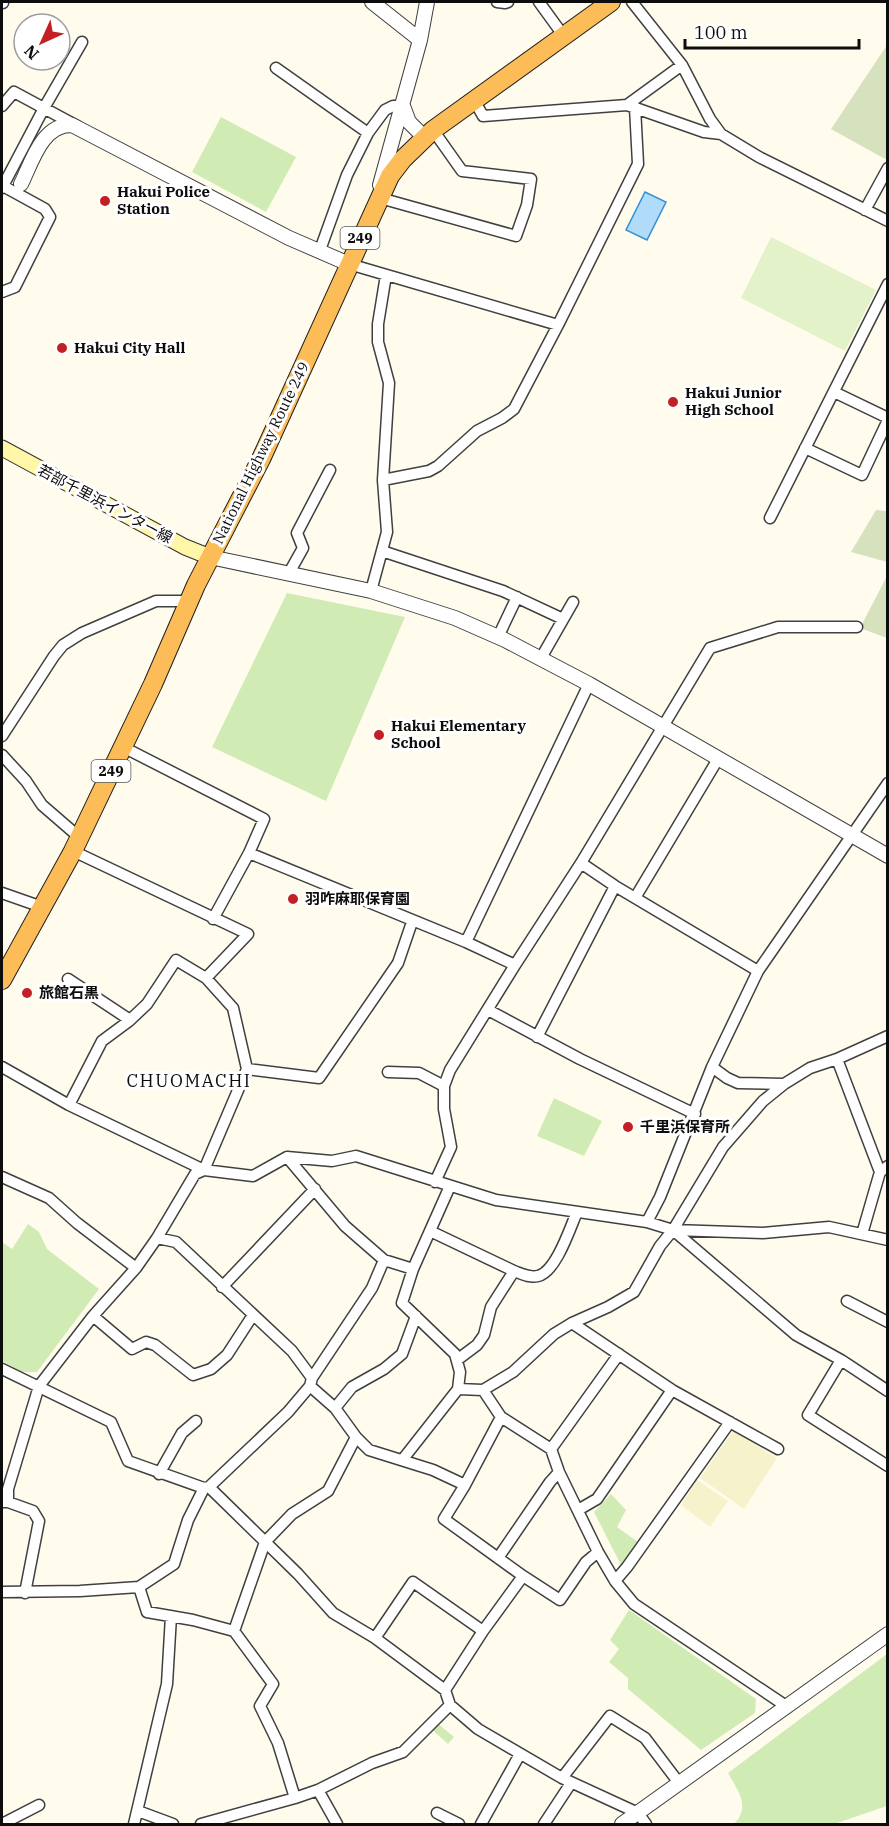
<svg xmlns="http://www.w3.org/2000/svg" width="889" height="1826" font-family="'IBM Plex Serif','Noto Sans JP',serif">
  <rect width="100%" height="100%" fill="#fffced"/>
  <path fill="#f6f3cc" d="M733 1431 777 1458 744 1509 700 1478Z
    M697 1480 728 1501 710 1527 681 1505Z"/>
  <path fill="#d1ebb5" d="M221 117 296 157 266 212 192 172Z
    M287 593 405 617 326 801 212 747Z
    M554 1098 602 1121 584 1156 537 1136Z
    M28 1224 39 1232 47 1249 99 1289 37 1372H22L2 1361V1242L12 1249Z
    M611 1494 626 1510 617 1527 638 1542 621 1565 594 1512Z
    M629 1610 756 1699 755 1713 701 1750 628 1689V1678L609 1662 619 1649 610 1640Z
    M887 1654V1806L834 1824H734C751 1806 738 1791 728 1773Z
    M436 1722 454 1737 448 1744 430 1728Z"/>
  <path fill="#d6e2be" d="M887 45 888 156 885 159 831 129Z
    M876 510 887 511V562L851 552Z
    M887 576V638L860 628Z"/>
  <path fill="#e3f2c8" d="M771 237 876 290 845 351 741 298Z"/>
  <path fill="#b0dcf9" stroke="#3491d3" stroke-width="1.5" d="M645 192 666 202 647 240 626 230Z"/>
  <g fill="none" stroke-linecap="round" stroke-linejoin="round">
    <g stroke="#404040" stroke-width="13">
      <path id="minor" d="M497 2 505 3 508 2
        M539 2 563 35
        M632 2 682 65 710 119 721 134 759 157 888 221
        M2 3H3
        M276 68 368 133
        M474 100 483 116 627 105 704 132 721 134
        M627 105 682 65
        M2 106 14 92 77 126
        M2 188 44 108 82 42
        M380 198 516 236 527 205 531 179 462 171 433 130
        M865 210 888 168
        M320 250 347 175 368 133 385 110 393 106H403
        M349 264 558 325 638 164 635 107
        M2 292 15 287 50 217 45 209 3 186
        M834 392 888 418
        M805 448 862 475 888 420
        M383 480 389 383 378 342V324L386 275
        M770 518 888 284
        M382 551 503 591 563 619
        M289 573 303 548 297 533 330 470
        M371 591 387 532 383 480 429 471 438 466 477 431 502 418 514 409 558 325
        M498 637 517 597
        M541 658 573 602
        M2 736 54 656 63 645 82 633 156 601H188
        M123 747 264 819 249 853 213 919
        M2 755 26 781 42 805 79 837
        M73 851 248 934 206 978
        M249 853 466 942 515 965
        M581 863 615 886 758 971
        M2 893 42 907
        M635 898 718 759
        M466 942 589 684
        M68 979 130 1020
        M488 1010 580 1059 695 1114
        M537 1037 615 886
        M837 1059 880 1172
        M2 1067 69 1105 204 1170 253 1176 287 1157 332 1161 356 1156 496 1200 647 1222 673 1230 763 1233 829 1227 888 1240
        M712 1067 727 1078 738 1083 784 1084
        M247 1069 319 1078 398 963 412 922
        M388 1072 419 1073 444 1086
        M287 1157 345 1226 384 1260 413 1269
        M2 1177 49 1198 77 1223 136 1268
        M435 1182 451 1147 444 1109V1086L450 1070 515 965 581 863 710 648 778 627H857
        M647 1222 660 1197 712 1067 758 971 888 783
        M673 1230 796 1335 841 1360 888 1391
        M430 1231 514 1271C522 1274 529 1278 538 1276 556 1272 570 1228 577 1212
        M862 1234 880 1172 888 1166
        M157 1238 176 1242 292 1351 312 1378 310 1386 335 1408 356 1437 369 1450 433 1470 465 1485
        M222 1287 315 1189
        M847 1301 888 1322
        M93 1316 132 1349 146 1342 155 1345 193 1375 211 1369 227 1355 253 1315
        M572 1323 672 1390 778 1449
        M457 1360 477 1345 484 1335 491 1307 514 1271
        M841 1360 808 1415 888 1466
        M2 1369 111 1422 128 1461 204 1488 209 1487 298 1574 333 1613 375 1638 445 1690 450 1705 478 1729 562 1778 638 1813 646 1824
        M312 1378 372 1288 384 1260
        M458 1389 483 1390 513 1372 554 1334 572 1323 608 1307 634 1292 660 1246 673 1230 723 1147 763 1101 784 1084 810 1068 837 1059 888 1036
        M483 1390 501 1417 551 1449 559 1472 598 1552 615 1581 634 1604 786 1706
        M335 1408 352 1387 384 1369 402 1354 416 1316
        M501 1417 465 1485 444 1519 523 1576 560 1600 586 1562 598 1552
        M551 1449 619 1354
        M403 1459 458 1389 460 1372 455 1354 402 1303 413 1269 450 1186
        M159 1474 182 1433 196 1421
        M209 1487 288 1412 310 1386
        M2 1502H8L33 1511 39 1521 25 1593
        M8 1502V1489L39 1386 93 1316 136 1268 157 1238 195 1174 204 1170 247 1069 233 1008 206 978 176 960 147 1004 129 1021 102 1041 69 1105
        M578 1510 597 1499 672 1390
        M498 1558 550 1482 559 1472
        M615 1581 627 1567 730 1422
        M139 1587 174 1564 188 1520 204 1488
        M2 1592 80 1591 139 1587 147 1612 193 1620 234 1631 273 1684 260 1706 278 1743 295 1798
        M234 1631 265 1542 292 1514 328 1491 356 1437
        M375 1638 413 1582 483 1631
        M445 1690 483 1631 523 1576
        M562 1778 610 1716 645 1738 679 1783
        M318 1790 337 1824
        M138 1811 173 1824
        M437 1813 459 1824
        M2 1824 39 1805
        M134 1824 167 1684 171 1616
        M201 1824 295 1798 318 1790 372 1763 403 1752 450 1705
        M481 1824 520 1754
        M544 1824 571 1783"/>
    </g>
    <g stroke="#404040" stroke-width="16">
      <path id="tertiary" d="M372 2 420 40
        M403 106 409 122 424 137
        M21 184C32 162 42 124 72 125L289 238 349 264
        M380 185 420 40 427 2
        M210 557 371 591 455 618 505 640 589 684 888 856
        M622 1824 888 1634"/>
    </g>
    <g stroke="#2f2f2f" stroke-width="17">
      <path id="secondary" d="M2 448 185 547 210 557"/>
    </g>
    <g stroke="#1e1e1e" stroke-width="20">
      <path id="trunk" d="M2 980 73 851 153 684 196 585 261 459 390 176 403 159 433 130 611 2"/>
    </g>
    <use href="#minor" stroke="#fff" stroke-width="10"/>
    <use href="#tertiary" stroke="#fff" stroke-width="14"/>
    <use href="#secondary" stroke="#fff6a8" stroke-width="15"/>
    <use href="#trunk" stroke="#fcbc57" stroke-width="18"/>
  </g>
  <g fill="#c32025" stroke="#fff" stroke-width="2">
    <circle cx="105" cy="201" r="6"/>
    <circle cx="62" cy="348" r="6"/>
    <circle cx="673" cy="402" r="6"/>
    <circle cx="379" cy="735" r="6"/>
    <circle cx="293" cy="899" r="6"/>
    <circle cx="27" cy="993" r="6"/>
    <circle cx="628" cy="1127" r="6"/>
  </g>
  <g text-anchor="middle" stroke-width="6" stroke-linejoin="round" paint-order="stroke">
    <g fill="#fff" stroke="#565656" stroke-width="1.5">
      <rect x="340.5" y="227" width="39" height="22" rx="4.5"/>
      <rect x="91.5" y="760" width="39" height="22" rx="4.5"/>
    </g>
    <g font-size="14" font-weight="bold" fill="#0d0d0d">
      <text x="360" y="243">249</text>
      <text x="111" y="776">249</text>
    </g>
    <g font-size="15" font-weight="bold" fill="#0d0d0d" stroke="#fff" text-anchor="start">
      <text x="117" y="197">Hakui Police<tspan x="117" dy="17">Station</tspan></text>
      <text x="74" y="353">Hakui City Hall</text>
      <text x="685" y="398">Hakui Junior<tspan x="685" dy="17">High School</tspan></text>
      <text x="391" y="731">Hakui Elementary<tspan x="391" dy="17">School</tspan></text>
      <text x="305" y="904">羽咋麻耶保育園</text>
      <text x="39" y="998">旅館石黒</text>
      <text x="640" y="1132">千里浜保育所</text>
    </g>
    <g font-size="15" fill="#0d0d0d" stroke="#fff">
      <text transform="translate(261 453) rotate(-64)" y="5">National Highway Route 249</text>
      <text transform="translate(105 504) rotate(28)" y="5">若部千里浜インター線</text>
    </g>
    <g font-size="18" letter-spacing="1.5" fill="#0d0d0d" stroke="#fff">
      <text x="189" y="1087">CHUOMACHI</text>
    </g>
  </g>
  <rect width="889" height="1826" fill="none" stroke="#0d0d0d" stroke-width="6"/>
  <g transform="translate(42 42) rotate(225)"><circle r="28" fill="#ffffff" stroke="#9e9e9e" stroke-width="1.5"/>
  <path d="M0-4.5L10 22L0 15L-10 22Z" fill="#c32025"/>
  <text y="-9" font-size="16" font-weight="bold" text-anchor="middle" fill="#0d0d0d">N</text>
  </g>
  <path d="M685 39v9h174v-9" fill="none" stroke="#0d0d0d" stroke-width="3"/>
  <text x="694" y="39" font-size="18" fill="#0d0d0d" stroke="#ffffff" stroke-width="4.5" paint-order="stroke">100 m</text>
</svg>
